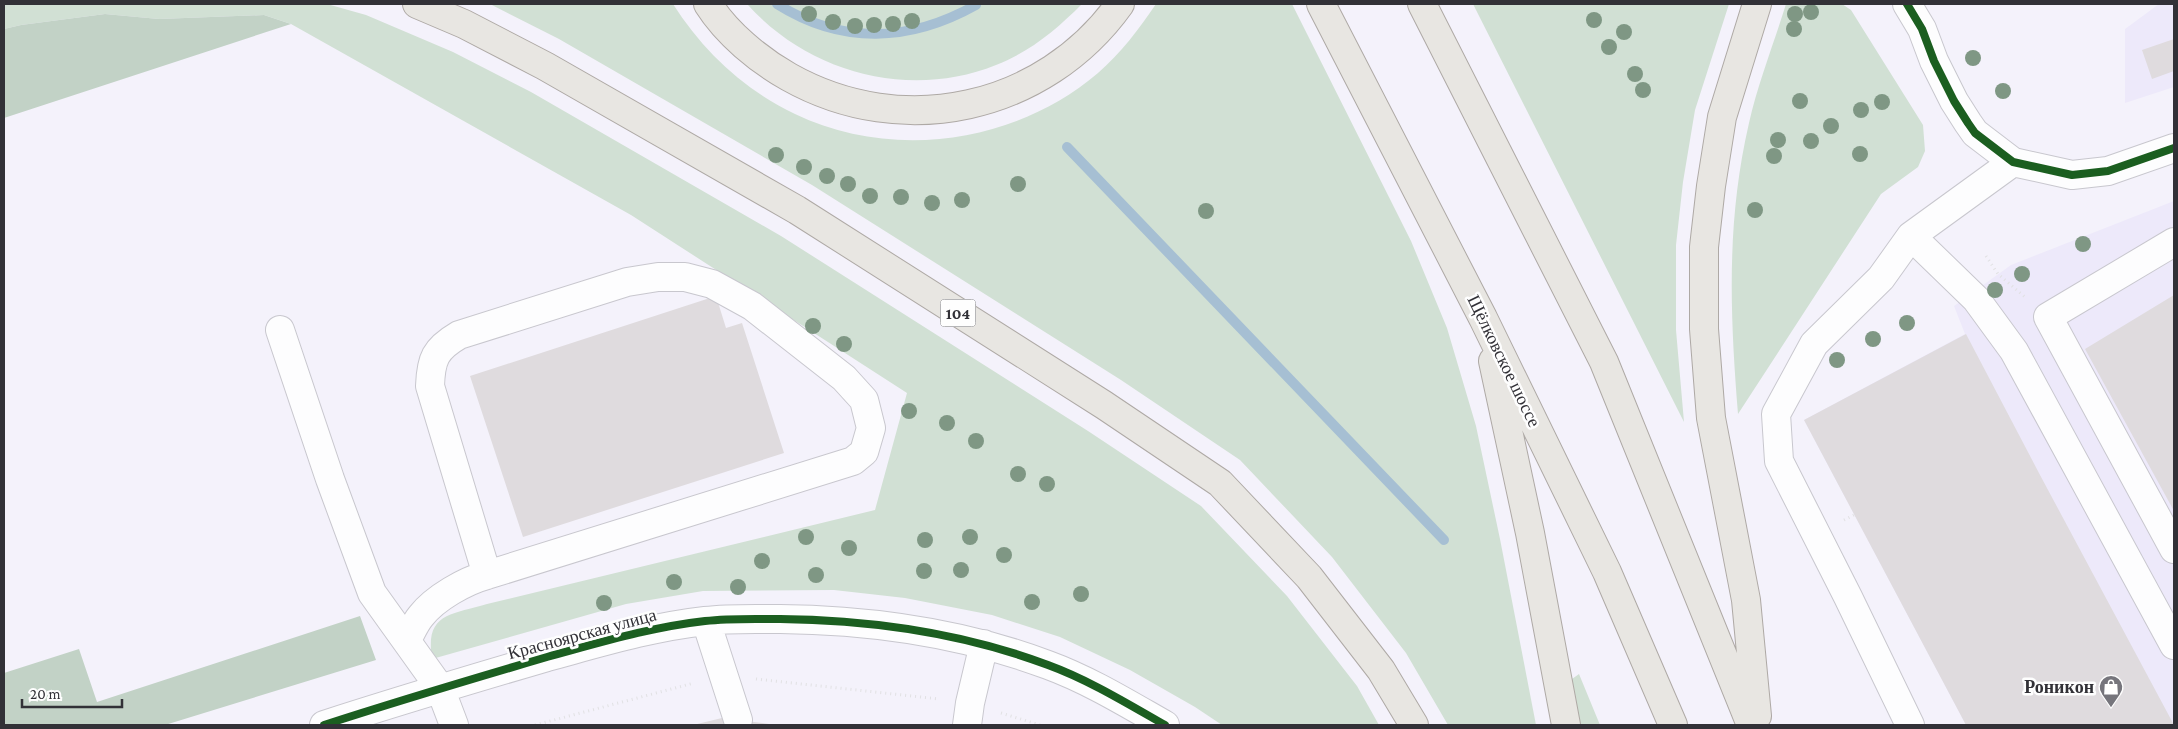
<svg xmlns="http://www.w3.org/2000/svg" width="2178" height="729" font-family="'Crimson Pro',serif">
  <rect width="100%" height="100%" fill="#f4f2fb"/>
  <path fill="#ede9fa" d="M2159 4H2174V87L2125 103V29Z
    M2174 201V725H1966L1804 420 1965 334 1954 306 2011 265Z"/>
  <path fill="#d1e0d4" d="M4 4H327L366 15 453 52 531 92 781 236 1088 431 1201 506 1287 596 1357 686 1379 725H1222L1195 707 1130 670 1060 637 992 615 905 598 834 590 703 591 626 604 432 659C425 613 450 615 487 604L875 510 907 393 631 215 291 24 264 15 159 19 105 14 21 25 4 29Z
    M490 4H673C703 51 744 90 795 114 893 161 1016 143 1098 73 1121 53 1139 29 1156 4H1292L1411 241 1447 328 1476 426 1500 539 1536 725H1448L1406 653 1332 557 1240 460 1121 380 812 185 559 39Z
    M747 4H1082C1057 29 1030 52 996 65 909 100 809 73 747 4Z
    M1473 4H1729L1695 110 1683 182 1676 245V330L1684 422Z
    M1786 4H1842L1851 10 1923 125 1925 151 1918 167 1881 194 1738 414C1730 315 1726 222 1749 123 1758 83 1774 43 1786 4Z
    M1579 674 1600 725H1580L1572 679Z"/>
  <path fill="#c2d2c6" d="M105 14 159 19 264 15 291 24 4 118V29L21 25Z
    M360 616 376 660 165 725H4V673L79 649 97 702Z"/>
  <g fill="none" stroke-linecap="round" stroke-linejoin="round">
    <path stroke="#a6bfd3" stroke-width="10" d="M777 4C842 45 910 42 976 5
      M1067 147 1444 540"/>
  </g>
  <path fill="#dfdbde" d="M2174 39V71L2152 79 2142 50Z
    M2174 295V511L2085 349Z
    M716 296 726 328 742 323 784 453 523 537 470 376Z
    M1966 334 2040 475 2174 725H1966L1804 420Z
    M722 718 769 724V725H693Z"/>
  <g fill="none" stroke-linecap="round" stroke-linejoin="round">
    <g stroke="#c8c7ce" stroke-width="30">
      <path id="minor" d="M1907 4 1922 29 1934 61 1954 101 1968 123 1975 133 2013 162 2072 175 2108 171 2174 148
        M1911 236 1976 299 2014 351 2174 645
        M2174 242 2048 317 2174 549
        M280 330 330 479 372 593 440 688 454 725
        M706 621 738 720
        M407 640C411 633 415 623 421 616 435 598 465 581 487 575L853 461 864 452 871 428 864 400 844 378 752 306 712 284 685 277H658L627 282 459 335C435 349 431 359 430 386L487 575
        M324 725C398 701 472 679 547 657 599 643 651 627 705 621 730 618 756 619 780 619 871 620 963 633 1048 665 1089 680 1128 704 1165 725
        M967 725 970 703 984 644
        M1910 725 1848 597 1779 461 1776 414 1814 344 1881 278 1911 236 2013 162"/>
    </g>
    <g stroke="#aea9a5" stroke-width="30">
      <path id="major" d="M417 4 464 24 545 66 797 210 1104 405 1220 483 1309 577 1381 670 1414 725
        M708 4C727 34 759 60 789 77 903 141 1044 110 1120 4
        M1321 4 1483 318 1607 572 1673 725
        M1422 4 1604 362 1751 725
        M1493 361 1530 533 1566 725
        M1757 716 1746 600 1711 418 1704 329V247L1711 186 1722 117 1757 4"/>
    </g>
    <path stroke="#e1e1e3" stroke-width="3" stroke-dasharray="1 4" stroke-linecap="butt" d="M1986 256 1998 274 2025 297
      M1844 520 1854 515
      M756 679 939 699
      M1001 713 1040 725
      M535 725 694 683"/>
    <use href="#minor" stroke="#fdfdfe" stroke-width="28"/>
    <use href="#major" stroke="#e8e6e2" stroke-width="28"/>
    <g stroke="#fefefe" stroke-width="11">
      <path id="cycleway" d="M1907 4 1922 29 1934 61 1954 101 1968 123 1975 133 2013 162 2072 175 2108 171 2174 148
        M324 725C398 701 472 679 547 657 599 643 651 627 705 621 730 618 756 619 780 619 871 620 963 633 1048 665 1089 680 1128 704 1165 725"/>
    </g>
    <use href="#cycleway" stroke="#1b5e20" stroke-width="8"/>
  </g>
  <g fill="#7f9784">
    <circle cx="1811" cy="12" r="8"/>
    <circle cx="809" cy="14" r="8"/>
    <circle cx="1795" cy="14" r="8"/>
    <circle cx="1594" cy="20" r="8"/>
    <circle cx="912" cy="21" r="8"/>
    <circle cx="833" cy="22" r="8"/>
    <circle cx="893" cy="24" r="8"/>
    <circle cx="874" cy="25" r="8"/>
    <circle cx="855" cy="26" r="8"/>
    <circle cx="1794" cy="29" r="8"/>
    <circle cx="1624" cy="32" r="8"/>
    <circle cx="1609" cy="47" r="8"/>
    <circle cx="1973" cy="58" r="8"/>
    <circle cx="1635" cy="74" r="8"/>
    <circle cx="1643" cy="90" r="8"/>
    <circle cx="2003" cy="91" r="8"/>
    <circle cx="1800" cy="101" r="8"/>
    <circle cx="1882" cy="102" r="8"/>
    <circle cx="1861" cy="110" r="8"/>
    <circle cx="1831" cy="126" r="8"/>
    <circle cx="1778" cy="140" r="8"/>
    <circle cx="1811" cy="141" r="8"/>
    <circle cx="1860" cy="154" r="8"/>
    <circle cx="776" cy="155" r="8"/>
    <circle cx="1774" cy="156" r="8"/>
    <circle cx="804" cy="167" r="8"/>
    <circle cx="827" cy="176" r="8"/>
    <circle cx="848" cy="184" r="8"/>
    <circle cx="1018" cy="184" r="8"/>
    <circle cx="870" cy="196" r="8"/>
    <circle cx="901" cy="197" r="8"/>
    <circle cx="962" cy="200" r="8"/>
    <circle cx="932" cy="203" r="8"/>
    <circle cx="1755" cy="210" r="8"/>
    <circle cx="1206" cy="211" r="8"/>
    <circle cx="2083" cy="244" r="8"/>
    <circle cx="2022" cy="274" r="8"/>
    <circle cx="1995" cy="290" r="8"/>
    <circle cx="1907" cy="323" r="8"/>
    <circle cx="813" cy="326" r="8"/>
    <circle cx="1873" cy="339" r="8"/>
    <circle cx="844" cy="344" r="8"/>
    <circle cx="1837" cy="360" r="8"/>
    <circle cx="909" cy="411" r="8"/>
    <circle cx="947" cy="423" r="8"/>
    <circle cx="976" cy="441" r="8"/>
    <circle cx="1018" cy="474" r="8"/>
    <circle cx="1047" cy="484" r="8"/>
    <circle cx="806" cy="537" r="8"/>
    <circle cx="970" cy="537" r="8"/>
    <circle cx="925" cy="540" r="8"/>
    <circle cx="849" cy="548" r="8"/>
    <circle cx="1004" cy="555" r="8"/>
    <circle cx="762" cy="561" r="8"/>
    <circle cx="961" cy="570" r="8"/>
    <circle cx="924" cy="571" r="8"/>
    <circle cx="816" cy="575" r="8"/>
    <circle cx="674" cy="582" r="8"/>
    <circle cx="738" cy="587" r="8"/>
    <circle cx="1081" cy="594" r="8"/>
    <circle cx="1032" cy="602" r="8"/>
    <circle cx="604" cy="603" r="8"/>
  </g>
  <defs>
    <g id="shop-pin" transform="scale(1.25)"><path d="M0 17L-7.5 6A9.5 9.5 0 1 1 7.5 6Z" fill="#76757c" stroke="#fefefe"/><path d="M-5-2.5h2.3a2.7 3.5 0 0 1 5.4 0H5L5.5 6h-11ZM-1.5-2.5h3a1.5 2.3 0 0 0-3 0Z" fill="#fff"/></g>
  </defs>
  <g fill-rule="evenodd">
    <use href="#shop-pin" x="2111" y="687"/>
  </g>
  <g text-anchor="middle" stroke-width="5" stroke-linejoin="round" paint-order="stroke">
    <rect fill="#fefefe" stroke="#6f6e73" stroke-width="1" x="940.5" y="299.5" width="35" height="27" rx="4"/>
    <g font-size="16" font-weight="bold" fill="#323137">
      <text x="958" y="319">104</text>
    </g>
    <g font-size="18" fill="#323137" stroke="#fefefe">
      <text transform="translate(1504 361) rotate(64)" y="6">Щёлковское шоссе</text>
      <text transform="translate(582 634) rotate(-15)" y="6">Красноярская улица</text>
    </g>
    <g font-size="18" font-weight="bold" fill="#323137" stroke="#fefefe" text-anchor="end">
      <text x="2094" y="693">Роникон</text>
    </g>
  </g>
  <rect width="2178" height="729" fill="none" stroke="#323137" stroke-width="10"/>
  <path d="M22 699v8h100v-8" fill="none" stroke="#323137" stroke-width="2.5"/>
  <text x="30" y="699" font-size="15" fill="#323137" stroke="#fefefe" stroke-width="4" paint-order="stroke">20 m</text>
</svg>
